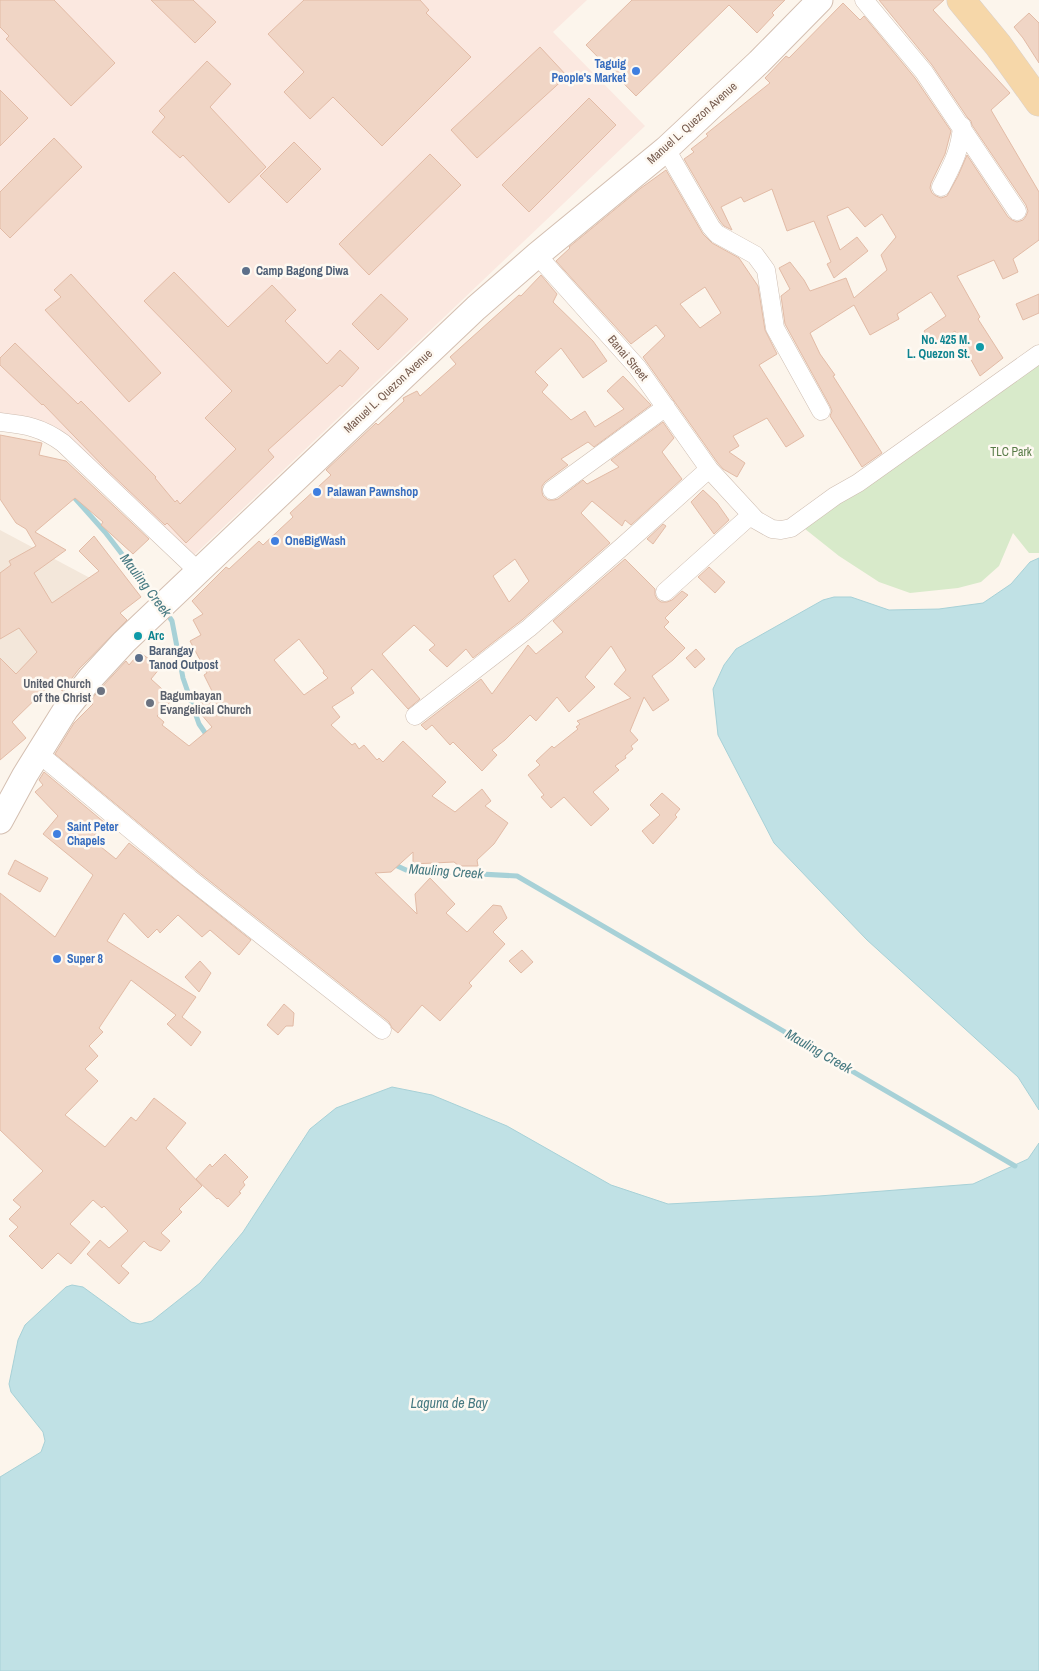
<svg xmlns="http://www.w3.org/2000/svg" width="1039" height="1671" font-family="'Archivo Narrow',sans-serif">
  <rect width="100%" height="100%" fill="#fcf5ec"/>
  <path fill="#f3e7da" d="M0 530 120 594 0 738Z"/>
  <path fill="#fbe8e0" d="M0 0H587L553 32 645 126 191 558 57 431 0 416Z"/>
  <path fill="#d8eaca" d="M1039 360V553H1029L1013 533 999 566 981 582 958 588 910 593 879 582 839 556 800 525Z"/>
  <path fill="#c0e1e5" stroke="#a7d1d7" d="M1039 558V1110L1018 1077 867 940 774 843 718 735 713 689 724 665 736 649 823 600 834 597H851L889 610 939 609 983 603 1011 584 1030 562Z
    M392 1087 432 1095 507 1126 611 1185 668 1204 819 1196 973 1184 1028 1159 1039 1143V1671H0V1477L41 1452 45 1441 43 1432 11 1392 9 1384 18 1340 25 1325 66 1287 72 1285 83 1287 131 1322 140 1324 152 1321 200 1283 243 1232 310 1129 336 1108Z"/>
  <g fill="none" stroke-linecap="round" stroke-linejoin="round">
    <path stroke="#a7d1d7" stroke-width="5" d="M72 495 105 532 158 601
      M166 612 172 621 183 678 199 724 208 737
      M393 864 406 870 517 876 1015 1166"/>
  </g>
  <path fill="#f0d5c5" stroke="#e2bba6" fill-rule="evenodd" d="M0 0H54L115 63 71 106 6 39 9 36 0 27Z
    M151 0H193L216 22 195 43Z
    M304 0H420L429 10 426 13 471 57 382 146 333 97 310 119 284 92 304 72 268 34Z
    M632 0H785L772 13 774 15 757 33 729 5 636 96 586 45Z
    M879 0H944L933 10 1010 93 991 110 1039 192V240L1013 259 1018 272 1003 279 994 260 957 276 980 317 978 319 1003 358 980 376 955 331 933 345 924 331 946 316 931 292 897 314 899 319 870 335 854 305 810 333 820 354 835 375 833 376 882 453 862 467 830 416 832 411 830 406 785 324 781 296 790 289 779 268 790 262 804 280 810 291 846 278 854 298 887 270 881 255 896 237 882 214 865 227 848 207 827 216 840 250 857 237 868 251 834 278 827 264 831 262 814 221 787 231 772 189 744 202 741 197 721 207 732 230 724 226 720 221 684 159 694 152 691 149 708 136 706 134 770 83 765 78 786 56 789 58 843 3 860 20 864 16 915 78 951 131 945 154 931 183 930 188 932 193 936 196 941 198 947 196 958 176 967 155 1008 217 1012 220 1017 222 1023 220 1026 216 1028 211 1026 205 972 125 971 121 967 117 932 65Z
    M1029 13 1039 23V63L1023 38 1014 27Z
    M540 47 567 76 477 158 451 130Z
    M207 61 231 84 210 107 266 167 229 203 183 155 180 158 152 132 165 117 159 111Z
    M0 90 28 118 0 146Z
    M589 98 616 125 529 212 502 185Z
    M54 138 82 167 10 238 0 228V192Z
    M294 142 321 169 287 203 260 176Z
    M430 154 461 185 369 275 339 244Z
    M666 170 703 234 712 243 739 258 758 286 765 330 777 354 759 365 804 436 786 447 767 418 733 436 739 446 729 452 745 463 737 477 723 469 717 462 643 357 665 336 656 325 631 344 556 261 570 248 569 247 641 188ZM705 287 721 313 700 328 680 304Z
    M174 272 228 327 272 285 296 310 285 321 327 364 340 350 359 368 342 387 340 385 268 450 274 457 186 543 167 523 165 525 105 468 106 469 43 404 42 405 0 365V358L15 343 78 404 81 401 156 477 155 478 175 502 177 500 180 504 236 449 205 418 232 391 144 301Z
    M71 274 161 373 129 402 45 310 61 297 54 290Z
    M541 275 557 294 553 302 593 341 607 361 583 378 561 348 535 372 548 385 542 392 571 420 585 411 595 427 624 409 607 391 623 376 651 405 594 447 588 442 561 459 568 465 545 482 542 486V492L543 496 548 500H554L558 499 583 480 587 484 619 467 611 460 663 422 674 438 662 452 682 479 631 525 625 520 622 526 592 501 581 513 610 543 522 620 473 658 466 649 447 667 429 650 435 645 414 625 382 654 420 699 408 709 372 669 351 688 354 693 332 707 340 717 331 725 352 745 355 743 359 749 364 745 377 760 379 758 383 762 403 741 446 782 432 796 455 812 482 789 491 801 485 806 508 823 494 844 477 860 478 866H459L454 862 413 864V852L391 872 375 873 417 914 415 894 430 878 455 904 446 913 467 932 493 905 501 906 507 918 493 932 505 944 469 983 472 986 440 1021 422 1005 398 1033 392 1028 389 1022 197 871 55 754 74 723 93 704 90 701 101 688 126 661 129 665 140 652 160 668 151 679 173 699 157 716 164 722 162 725 189 746 212 727 195 707 213 693 204 675 207 673 190 641 201 635 193 620 203 614 192 601 226 567 229 569 259 541 263 545 293 517 290 513 331 475 326 470 376 423 378 425 404 401 403 398 417 391 420 396 456 364 450 357 519 295 521 296ZM515 559 529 581 509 602 493 576ZM299 639 324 671 323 673 328 678 304 695 274 660Z
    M381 294 408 319 378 350 352 324Z
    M1039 294V313L1023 320 1016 304Z
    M0 435 42 443 39 455 66 461 149 539 133 554 101 525 103 522 75 498 35 532 66 550 34 573 52 603 99 571 79 551 94 536 141 597 120 613 127 620 79 669 62 691 53 682 12 722 26 738 0 760V658L16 674 37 652 19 628 0 639V573L11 565 9 561 36 546 26 529 16 523 0 499Z
    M703 490 717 503 729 520 714 534 691 502Z
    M663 524 666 526 653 544 647 539Z
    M625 559 655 589V595L657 599 661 602H667L672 600 682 591 688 595 665 618 669 622 664 627 685 648 673 660 652 676 669 700 653 711 644 697 630 731 638 740 631 746 633 749 625 756 626 758 615 766 619 770 593 792 609 809 591 826 564 797 551 808 541 797 544 795 528 775 540 765 536 761 552 746 554 748 578 729 576 727 580 724 577 721 631 698 614 684 626 670 611 646 585 677 595 687 569 712 557 697 536 721 530 715 505 740 492 750 497 755 482 771 453 742 450 745 432 725 426 730 421 725 481 679 492 694 528 645 536 654 563 632 553 621Z
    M709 567 725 582 715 593 698 577Z
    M696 649 705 659 695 668 686 658Z
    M44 772 105 823 91 839 116 859 129 843 251 940 239 955 210 930 202 937 178 915 160 933 157 929 148 938 124 913 107 941 196 997 182 1017 201 1032 191 1046 167 1024 176 1015 131 980 99 1028 103 1032 89 1046 98 1056 85 1069 98 1081 65 1115 105 1147 131 1117 136 1121 154 1098 186 1123 166 1148 202 1186 179 1209 182 1212 161 1233 170 1241 161 1251 149 1246 144 1241 121 1266 129 1273 119 1284 87 1254 100 1240 109 1248 128 1231 104 1206 102 1208 93 1200 70 1224 90 1242 71 1264 58 1253 42 1269 9 1236 18 1227 9 1219 21 1207 13 1200 43 1171 0 1130V893L55 937 93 875 43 834 58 816 35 792 43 785 39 780Z
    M662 793 680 809 675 815 677 817 653 844 642 831 660 815 650 805Z
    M15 860 48 878 40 892 8 874Z
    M522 950 533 962 521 973 509 961Z
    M200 961 211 973 199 992 185 977Z
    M284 1004 294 1013 293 1026H286L278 1035 267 1025Z
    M225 1154 248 1177 243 1182 245 1185 239 1192 241 1193 228 1207 218 1198 217 1199 196 1179 210 1164 212 1167Z"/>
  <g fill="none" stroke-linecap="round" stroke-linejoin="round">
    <g stroke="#cebdb1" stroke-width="19">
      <path id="street" d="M864 0 924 72 1017 211
        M666 149 711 227 717 234 755 255 766 270 775 328 821 411
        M941 187C952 165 960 152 962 126
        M537 255 637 367 709 469 756 520 772 529 781 530 791 528 835 496 858 483 1039 354
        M0 422C26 425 41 427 63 443L198 571
        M552 490 666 407
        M665 592 751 515
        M415 716 529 628 623 546 709 469
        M38 753 190 879 382 1030"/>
    </g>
    <g stroke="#d4bfb1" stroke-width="27">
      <path id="secondary" d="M0 821 25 775 66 709 90 679 124 642 476 308 537 255 666 149 759 62 820 0"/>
    </g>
    <g stroke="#d9d1ce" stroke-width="29">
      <path id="primary" d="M961 0 998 45 1039 102"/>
    </g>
    <use href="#street" stroke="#fff" stroke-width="18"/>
    <use href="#secondary" stroke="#fff" stroke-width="25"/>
    <use href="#primary" stroke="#f6d7a9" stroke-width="28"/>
  </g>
  <g fill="#3f7fe0" stroke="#fef9f2" stroke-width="2">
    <circle cx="636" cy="71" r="5"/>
    <circle cx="317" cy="492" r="5"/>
    <circle cx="275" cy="541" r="5"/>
    <circle cx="57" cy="834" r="5"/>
    <circle cx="57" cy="959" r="5"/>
  </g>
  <g fill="#5c6f8a" stroke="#fef9f2" stroke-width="2">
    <circle cx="246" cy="271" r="5"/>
    <circle cx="139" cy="658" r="5"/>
  </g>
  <g fill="#0f9aa8" stroke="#fef9f2" stroke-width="2">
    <circle cx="980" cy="347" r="5"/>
    <circle cx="138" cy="636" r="5"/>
  </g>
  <g fill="#6b7280" stroke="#fef9f2" stroke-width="2">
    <circle cx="101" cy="691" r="5"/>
    <circle cx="150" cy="703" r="5"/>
  </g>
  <g text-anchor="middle" stroke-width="5" stroke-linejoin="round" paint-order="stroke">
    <g font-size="12" font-weight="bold" fill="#366cbe" stroke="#fef9f2" text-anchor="start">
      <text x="626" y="68" text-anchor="end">Taguig<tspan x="626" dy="14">People's Market</tspan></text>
      <text x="327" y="496">Palawan Pawnshop</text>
      <text x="285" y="545">OneBigWash</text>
      <text x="67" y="831">Saint Peter<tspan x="67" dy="14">Chapels</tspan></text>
      <text x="67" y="963">Super 8</text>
    </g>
    <g font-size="12" fill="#775c4f" stroke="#fef9f2">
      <text transform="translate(692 123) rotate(-42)" y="4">Manuel L. Quezon Avenue</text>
      <text transform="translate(628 358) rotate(50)" y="4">Banai Street</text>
      <text transform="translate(388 391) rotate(-43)" y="4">Manuel L. Quezon Avenue</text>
    </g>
    <g font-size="12" font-weight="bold" fill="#4e5e75" stroke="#fef9f2" text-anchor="start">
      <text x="256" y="275">Camp Bagong Diwa</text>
      <text x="149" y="655">Barangay<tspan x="149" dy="14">Tanod Outpost</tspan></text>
    </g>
    <g font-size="12" font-weight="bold" fill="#0d838f" stroke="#fef9f2" text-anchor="end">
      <text x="970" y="344">No. 425 M.<tspan x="970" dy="14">L. Quezon St.</tspan></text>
      <text x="148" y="640" text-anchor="start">Arc</text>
    </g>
    <g font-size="12" fill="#587b47" stroke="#fef9f2">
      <text x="1011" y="456">TLC Park</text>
    </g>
    <g font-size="12" font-weight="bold" fill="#5b616d" stroke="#fef9f2" text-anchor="end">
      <text x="91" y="688">United Church<tspan x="91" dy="14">of the Christ</tspan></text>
      <text x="160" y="700" text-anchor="start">Bagumbayan<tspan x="160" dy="14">Evangelical Church</tspan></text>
    </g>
    <g font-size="14" font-style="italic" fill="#467981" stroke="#fef9f2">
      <text transform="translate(146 585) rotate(53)" y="5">Mauling Creek</text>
      <text transform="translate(446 871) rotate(4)" y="5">Mauling Creek</text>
      <text transform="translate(819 1051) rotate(30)" y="5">Mauling Creek</text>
      <text x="449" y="1408">Laguna de Bay</text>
    </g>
  </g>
</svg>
